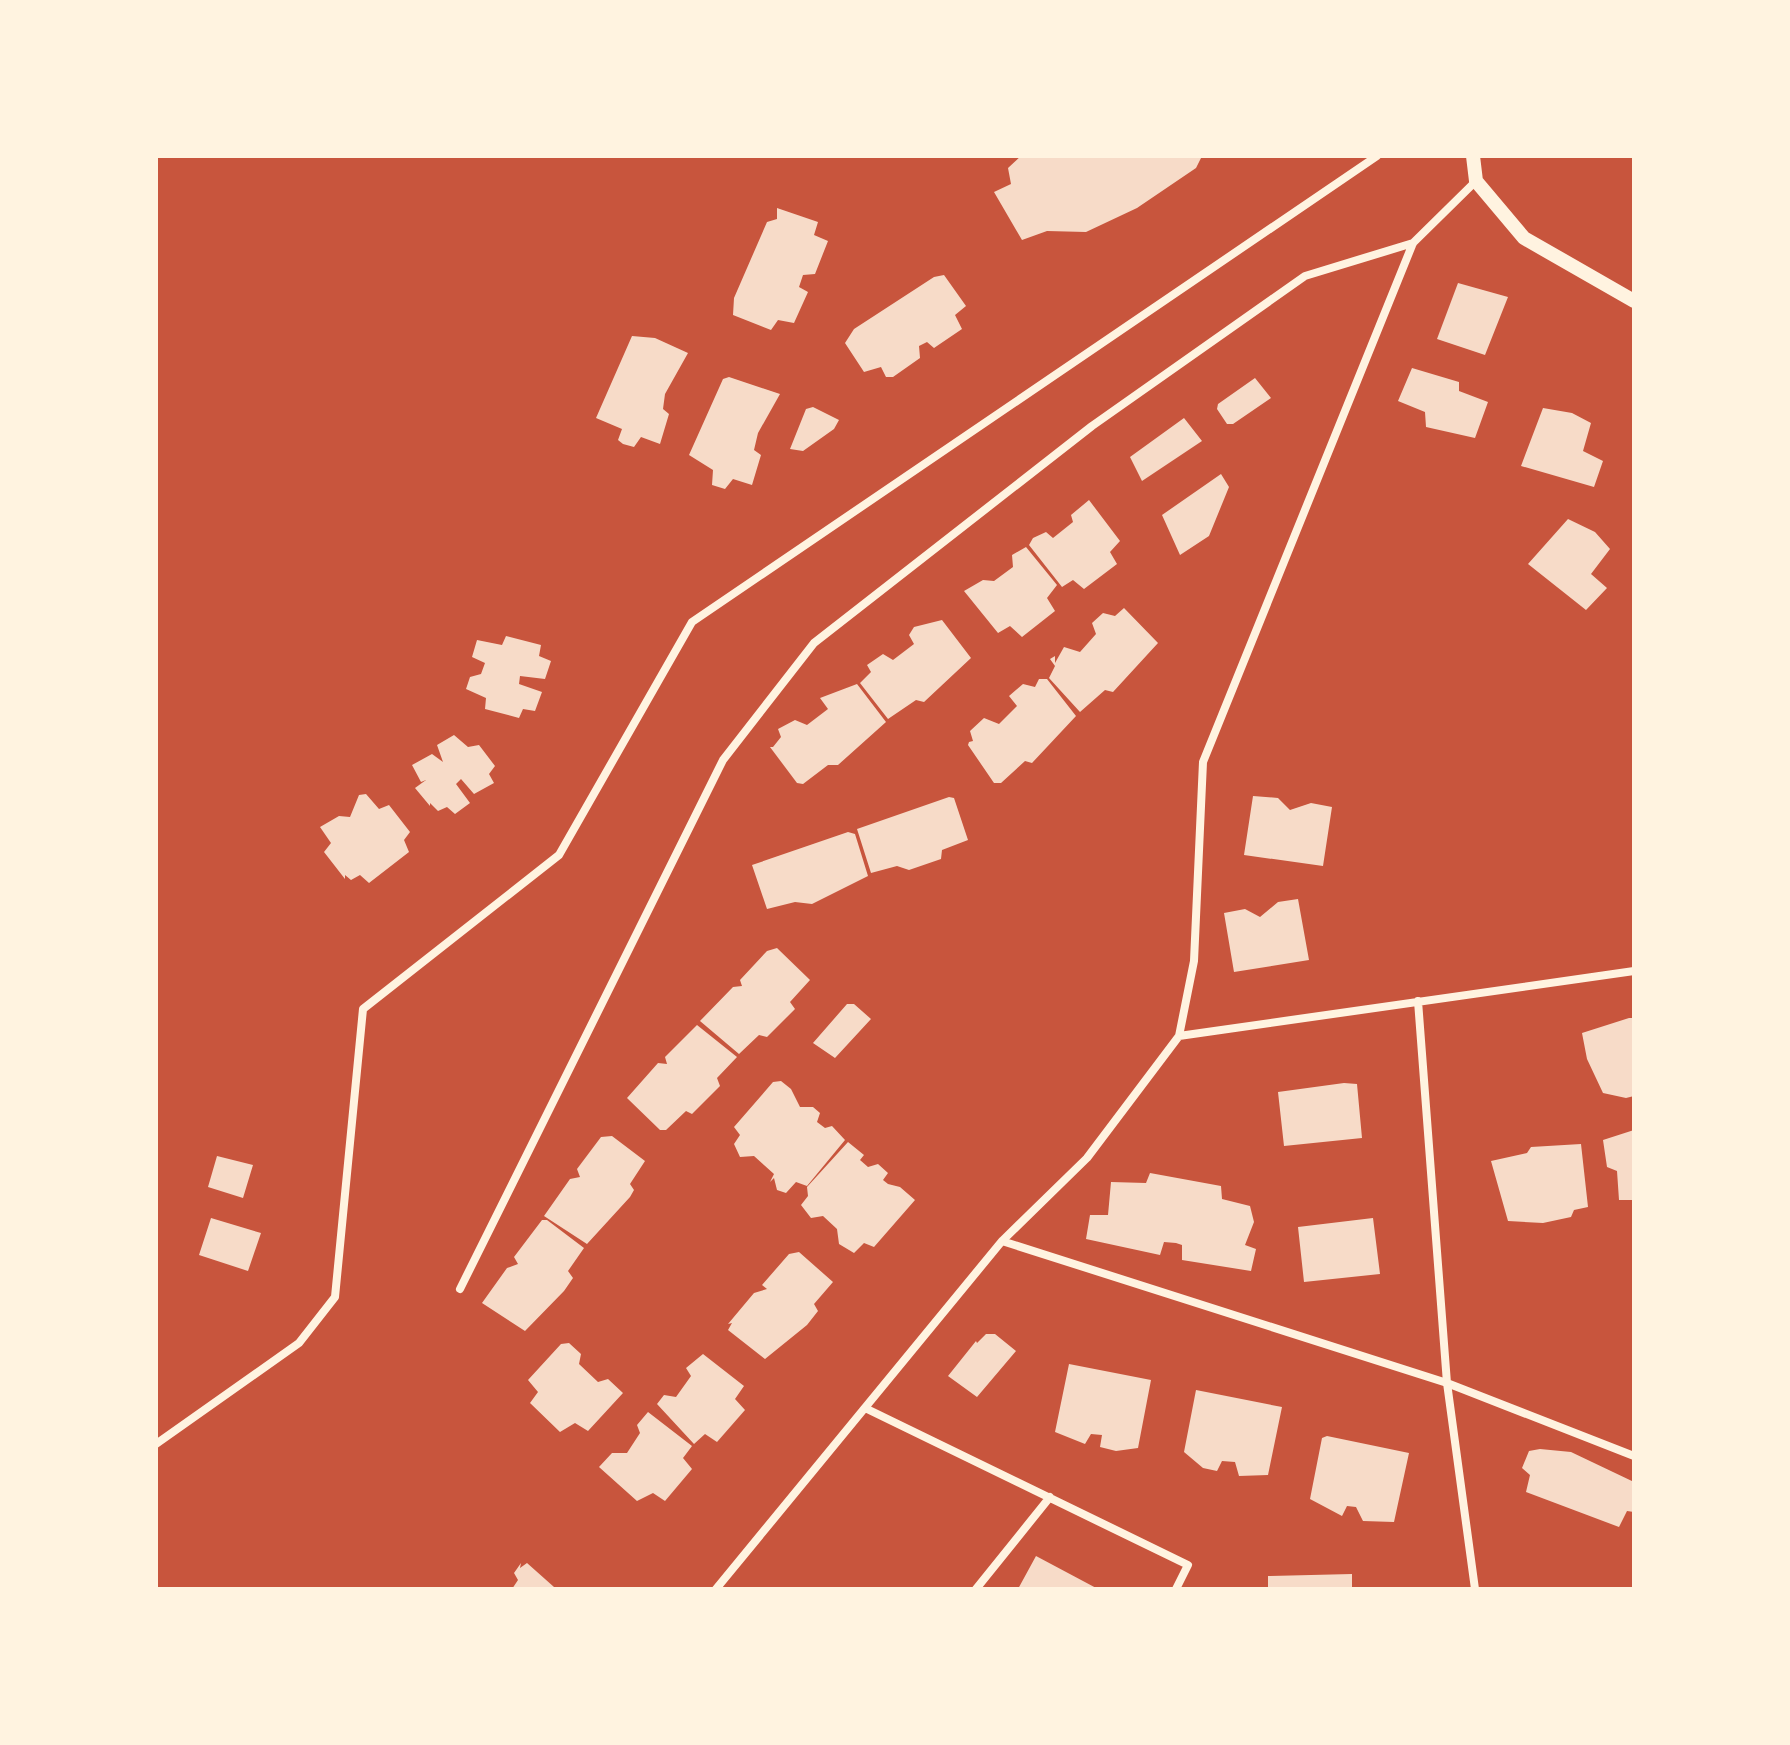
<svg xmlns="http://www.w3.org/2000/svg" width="1790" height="1745" font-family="'Roboto Condensed',sans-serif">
  <rect width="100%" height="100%" fill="#c8553d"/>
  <path fill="#f7dbc8" d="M1021 156H1202L1196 168 1137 208 1086 232 1047 231 1022 240 994 192 1011 184 1008 168Z
    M777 208 818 222 814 235 828 241 815 274 803 275 799 287 808 292 794 323 778 320 771 330 733 315 734 298 767 222 777 219Z
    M944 275 966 306 955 315 962 329 934 348 927 342 919 346 920 358 893 377H886L881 367 864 372 845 343 854 329 934 277Z
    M1458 283 1508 297 1485 355 1437 339Z
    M632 336 655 338 688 353 665 394 663 409 669 414 660 444 641 437 634 447 623 444 618 440 622 429 596 418Z
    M1412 368 1459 382V391L1488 402 1475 438 1426 427 1425 412 1398 401Z
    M729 377 780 394 758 433 754 450 761 455 752 485 733 479 725 489 712 485 713 470 689 455 723 379Z
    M1255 378 1271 398 1233 424H1227L1217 409 1218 404Z
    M813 407 839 420 834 429 803 451 790 449 806 409Z
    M1543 408 1572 413 1591 423 1583 451 1603 461 1594 487 1521 466Z
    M1184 418 1202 441 1142 481 1130 457Z
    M1221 474 1229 487 1209 536 1180 555 1162 515Z
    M1089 500 1120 541 1110 552 1117 564 1084 589 1073 580 1062 587 1029 545 1033 538 1046 532 1053 538 1073 522 1071 515Z
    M1568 519 1595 532 1610 549 1591 574 1607 588 1586 610 1528 564Z
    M1026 547 1057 585 1047 598 1055 611 1022 637 1010 626 998 633 964 591 983 580 994 581 1013 567 1012 555Z
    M1124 608 1158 643 1113 692 1105 690 1080 712 1049 678 1055 666 1050 659 1055 656V663L1064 647 1080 652 1096 634 1092 623 1103 613 1115 616Z
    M942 620 971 658 924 702 916 700 888 719 860 683 871 672 867 665 883 654 893 660 914 644 909 635 914 627Z
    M506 636 541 645 539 656 551 661 545 679 520 676 519 684 542 692 535 711 523 709 519 718 485 709 486 698 466 689 470 677 481 674 485 663 472 657 477 640 502 645Z
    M1039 679H1047L1076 716 1032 763 1025 761 1001 783H994L968 745 969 742 973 741 970 731 984 718 999 724 1017 706 1009 696 1023 684 1035 687Z
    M857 684 886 722 838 765H828L803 784 797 783 770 747H773L781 737 778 729 795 720 807 725 828 709 820 698Z
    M454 735 468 747 479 745 495 766 489 774 494 783 474 794 461 779 456 784 470 803 455 814 447 807 438 811 430 803V806L415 788 426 780 421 782 412 765 432 754 443 762 437 745Z
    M366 794 379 809 389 805 410 832 404 840 409 852 369 883 360 875 351 880 345 875V879L324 852 331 843 320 827 339 816 350 817 359 795Z
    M1253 796 1278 798 1290 810 1311 803 1332 807 1323 866 1244 855Z
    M949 797 954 798 968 840 942 850 941 859 909 870 897 866 871 873 857 829Z
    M848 832 855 834 868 876 812 904 795 902 767 909 752 865Z
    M1298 899 1309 960 1234 972 1224 913 1245 909 1260 917 1278 902Z
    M777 948 810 980 790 1002 795 1009 767 1037 759 1035 739 1054 700 1021 733 987 742 986 740 980 767 951Z
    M847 1004H854L871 1019 835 1058 813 1043Z
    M1629 1018H1634V1096L1626 1098 1603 1093 1587 1059 1582 1033Z
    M697 1025 737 1057 717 1078 720 1086 692 1114 686 1111 666 1130H660L627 1098 658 1063 667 1064 665 1057Z
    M781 1081 791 1089 800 1107H813L820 1113 817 1122 825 1128 832 1126 845 1140 807 1186 796 1182 786 1193 777 1190 774 1178 770 1182 774 1174 754 1156 740 1157 734 1144 740 1135 734 1127 773 1082Z
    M1344 1083 1357 1084 1362 1138 1284 1146 1278 1092Z
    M1634 1130V1200H1619L1617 1171 1607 1167 1603 1140Z
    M612 1136 645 1161 630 1184 634 1190 630 1197 587 1244 544 1216 570 1179 580 1177 577 1169 601 1137Z
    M848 1142 864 1155 860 1160 868 1167 878 1164 888 1173 883 1180 888 1184 900 1187 915 1200 874 1247 864 1243 854 1253 839 1244 837 1229 823 1216 811 1218 801 1205 808 1196 807 1187Z
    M1581 1144 1588 1207 1574 1210 1571 1217 1543 1223 1508 1221 1491 1161 1527 1153 1531 1147Z
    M217 1156 253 1165 243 1198 208 1187Z
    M1150 1173 1221 1186 1222 1199 1250 1206 1254 1222 1245 1245 1256 1249 1251 1271 1182 1260V1245L1176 1243 1164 1242 1160 1255 1086 1239 1090 1215H1108L1111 1182 1146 1183Z
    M211 1218 261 1233 248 1271 199 1255Z
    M1373 1218 1380 1274 1304 1282 1298 1227Z
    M542 1220H547L584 1248 568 1271 573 1278 564 1291 525 1331 482 1303 507 1268 518 1264 514 1257Z
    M799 1252 833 1282 814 1304 818 1311 807 1325 765 1359 728 1330 732 1323 728 1324 754 1293 767 1289 762 1285 789 1254Z
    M986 1334H995L1016 1351 977 1397 948 1376 976 1341 977 1343Z
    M569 1343 581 1354 579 1364 598 1382 608 1379 623 1393 588 1431 575 1423 560 1432 530 1403 538 1392 528 1380 561 1344Z
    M703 1354 744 1386 735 1399 745 1410 717 1442 705 1434 694 1444 657 1404 664 1395 676 1397 691 1376 686 1368Z
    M1069 1364 1151 1380 1138 1448 1116 1451 1100 1447 1102 1435 1091 1434 1085 1444 1055 1432Z
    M1196 1390 1282 1407 1268 1475 1239 1476 1235 1462 1222 1461 1217 1471 1203 1468 1184 1452Z
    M648 1412 692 1446 683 1458 692 1469 665 1501 653 1493 637 1501 599 1467 612 1453H627L640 1433 637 1425Z
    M1327 1436 1409 1453 1394 1522 1363 1521 1356 1507 1347 1506 1342 1516 1310 1499 1322 1438Z
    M1540 1449 1571 1452 1634 1482V1512L1627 1511 1619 1527 1526 1492 1530 1475 1522 1468 1529 1451Z
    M1036 1556 1098 1589H1018Z
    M521 1563 520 1568 527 1563 554 1587 552 1589H512L518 1580 514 1573Z
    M1352 1574V1589H1268V1576Z"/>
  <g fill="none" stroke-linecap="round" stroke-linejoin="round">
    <path stroke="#fff3e0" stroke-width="8" d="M1418 1001 1447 1383 1475 1589
      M1179 1036 1634 971
      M1002 1241 1447 1383 1634 1456
      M460 1289 723 760 814 643 1092 426 1305 276 1413 243
      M865 1408 1188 1565 1176 1589
      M156 1444 299 1343 335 1297 363 1009 559 855 692 622 1377 156
      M716 1589 1002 1241 1087 1158 1179 1036 1194 961 1203 762 1413 243 1476 181
      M976 1589 1050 1497"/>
    <path stroke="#fff3e0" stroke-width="14" d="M1473 156 1476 181 1524 238 1634 301"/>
  </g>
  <rect width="1790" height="1745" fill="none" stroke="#fff3e0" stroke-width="316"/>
</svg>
